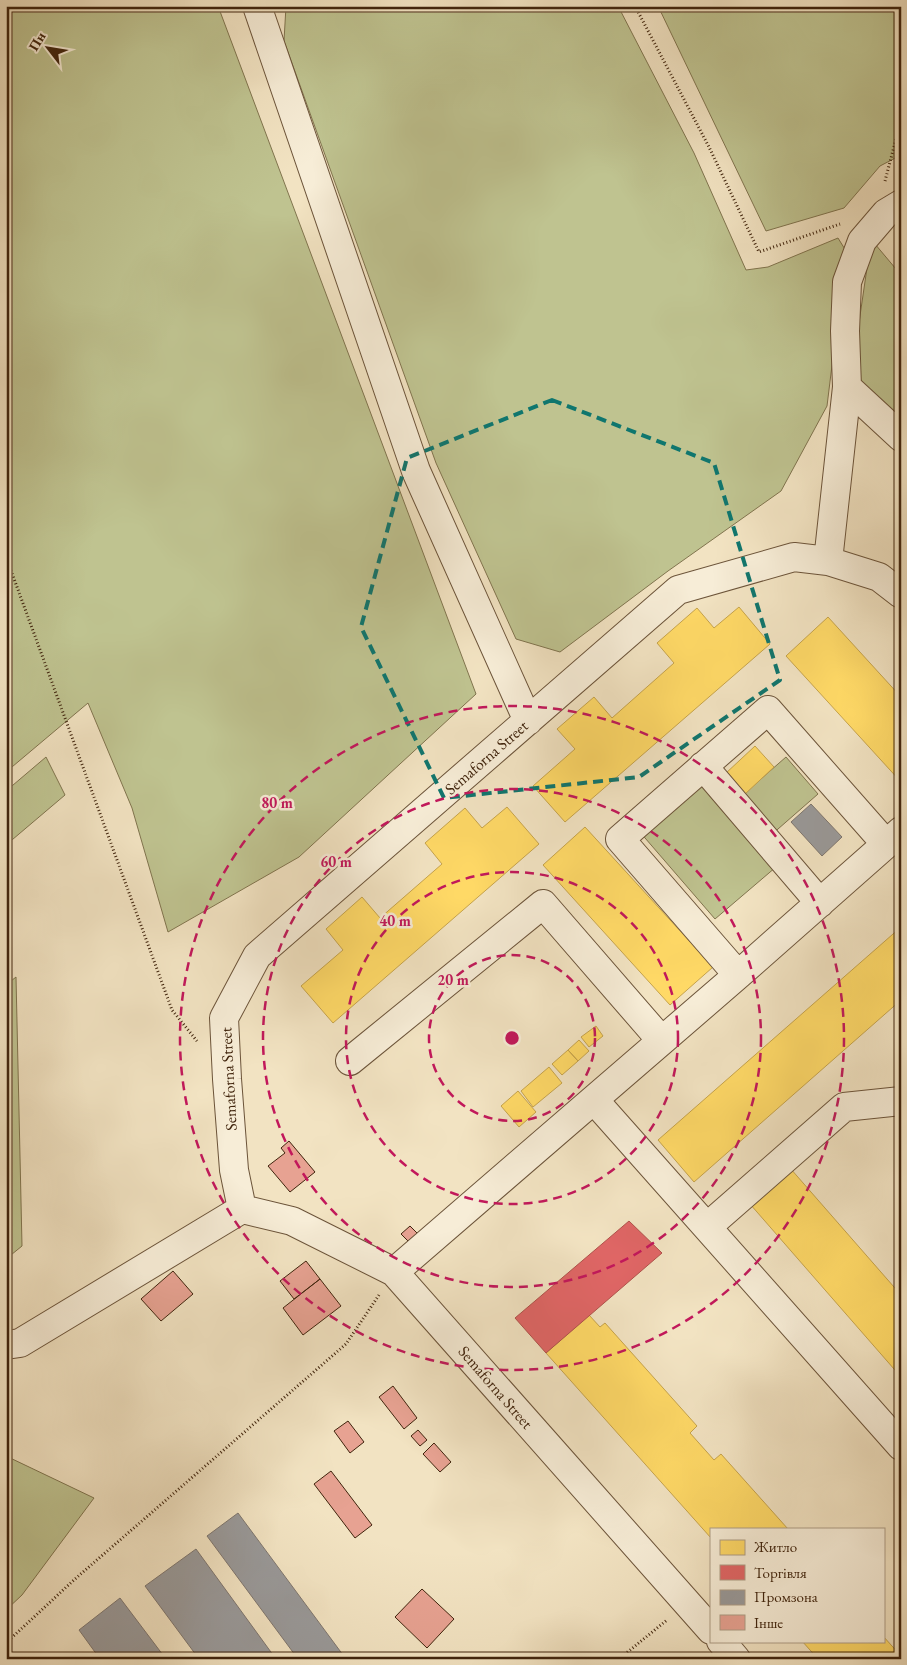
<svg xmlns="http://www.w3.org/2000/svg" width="907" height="1665" font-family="'EB Garamond',serif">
  <rect width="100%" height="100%" fill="#f2e3c2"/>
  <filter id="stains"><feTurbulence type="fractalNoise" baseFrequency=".004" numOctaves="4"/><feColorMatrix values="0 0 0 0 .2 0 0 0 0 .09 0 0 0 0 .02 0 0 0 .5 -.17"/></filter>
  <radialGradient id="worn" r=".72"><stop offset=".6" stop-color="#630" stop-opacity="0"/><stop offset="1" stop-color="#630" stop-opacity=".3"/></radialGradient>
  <path fill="#bfc390" stroke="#80744e" d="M6 6H218L476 694 299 857 168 932 132 808 88 703 6 772Z
    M286 6H618L694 153 746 270 768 267 838 238 846 251 827 406 781 491 668 571 560 652 516 639 436 463 284 41Z
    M658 6H901V155L880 166 844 208 766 231Z
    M875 244 901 275V423L861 384 855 350 868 261Z
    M46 757 65 795 6 845V791Z
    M786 757 818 794 770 836 738 799Z
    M700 779 776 867 715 919 639 831Z
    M16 977 22 1246 6 1259V985Z
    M6 1456 94 1498 22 1595 6 1610Z"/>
  <path fill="#ffd966" stroke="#c6a34b" d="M739 607 770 644 565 822 533 786 575 749 557 729 594 697 612 718 674 663 657 643 697 608 714 628Z
    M828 617 901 697V782L786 656Z
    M755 746 774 767 744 795 725 774Z
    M507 807 539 844 333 1023 301 986 343 950 326 929 362 897 380 918 442 864 425 843 465 808 482 828Z
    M585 827 713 967 670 1005 543 865Z
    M901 927V1000L694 1182 658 1140Z
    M596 1026 603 1036 589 1047 581 1037Z
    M579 1040 589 1051 578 1061 568 1050Z
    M568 1050 578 1061 562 1075 552 1064Z
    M549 1067 562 1083 533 1107 521 1091Z
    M518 1091 536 1112 519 1127 501 1106Z
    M790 1168 901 1295V1377L750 1204Z
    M589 1315 600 1327 605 1323 697 1426 690 1433 714 1460 721 1454 788 1529H711V1538L546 1353Z
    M883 1636 901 1656V1659H818L802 1641H883Z"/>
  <path fill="#e06666" stroke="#b0524b" d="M629 1221 662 1253 546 1353 515 1318Z"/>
  <path fill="#999" stroke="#7e766f" d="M811 804 842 837 822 856 791 822Z
    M238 1513 346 1659H298L207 1536Z
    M196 1549 276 1659H199L145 1586Z
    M120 1598 166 1659H100L79 1630Z"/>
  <path fill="#e7a292" stroke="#40240d" d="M289 1141 315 1172 290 1192 268 1166 285 1153 281 1148Z
    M410 1226 418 1234 410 1243 401 1234Z
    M306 1261 320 1279 294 1299 280 1281Z
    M173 1271 193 1294 161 1321 141 1299Z
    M320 1279 341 1306 303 1335 283 1308Z
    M393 1386 417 1418 404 1429 379 1397Z
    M348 1421 364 1442 350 1453 334 1431Z
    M418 1430 427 1440 420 1446 411 1436Z
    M434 1443 451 1462 440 1472 423 1454Z
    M331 1471 372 1525 355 1538 314 1484Z
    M422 1589 454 1619 427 1648 395 1617Z"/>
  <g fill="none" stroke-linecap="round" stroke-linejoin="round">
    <g stroke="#6c543a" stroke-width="30">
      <path id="minor" d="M257 6 416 471 528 721
        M847 387 901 437
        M828 561 847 387 845 331 847 282 862 241 886 213 901 204
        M703 766 820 903
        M738 975 620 839 768 710 886 844
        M350 1061 543 904 661 1040
        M594 1100 901 1446
        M707 1227 844 1107 901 1101
        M394 1272 738 975 901 831
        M6 1345 20 1343 242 1209
        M711 1630 394 1272 292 1221 242 1209 234 1170 227 1079 224 1018 257 956 678 590 794 557 828 561 879 577 901 594
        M721 1641 736 1659"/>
    </g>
    <path stroke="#40240d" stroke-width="3" stroke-dasharray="1 2.5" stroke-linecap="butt" d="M635 6 709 147 759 252 840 224
      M885 181 901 120
      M6 557 172 1010 197 1041
      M6 1643 75 1579 346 1344 379 1295
      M619 1659 667 1620"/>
    <use href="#minor" stroke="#f7edd7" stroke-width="28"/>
  </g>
  <path fill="none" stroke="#0f766e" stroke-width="4" stroke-dasharray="10 6" stroke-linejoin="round" d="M552 400 714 463 780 680 639 777 444 798 361 627 407 458Z"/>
  <g fill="none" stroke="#c2185b" stroke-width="2.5" stroke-dasharray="9 6">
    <circle cx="512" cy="1038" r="83"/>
    <circle cx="512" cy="1038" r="166"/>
    <circle cx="512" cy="1038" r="249"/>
    <circle cx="512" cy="1038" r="332"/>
  </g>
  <g text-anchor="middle" stroke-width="5" stroke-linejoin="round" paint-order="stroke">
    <g font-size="16" fill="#40240d" stroke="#f7edd7">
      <text transform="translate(486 757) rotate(-41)" y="6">Semaforna Street</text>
      <text transform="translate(228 1079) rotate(-93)" y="6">Semaforna Street</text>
      <text transform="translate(496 1387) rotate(49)" y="6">Semaforna Street</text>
    </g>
  </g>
  <circle cx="512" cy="1038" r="8" fill="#c2185b" stroke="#f7edd7" stroke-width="2.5"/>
  <g font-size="15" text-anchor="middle" font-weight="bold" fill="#c2185b" stroke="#f7edd7" stroke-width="5" stroke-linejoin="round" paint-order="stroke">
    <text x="277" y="808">80 m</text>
    <text x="336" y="867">60 m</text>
    <text x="395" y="926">40 m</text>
    <text x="453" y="985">20 m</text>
  </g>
  <rect width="907" height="1665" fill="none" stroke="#f2e3c2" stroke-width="25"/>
  <rect x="8" y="8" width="892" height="1650" fill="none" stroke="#40240d" stroke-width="2.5"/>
  <rect x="12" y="12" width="882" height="1640" fill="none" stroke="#40240d"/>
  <rect x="710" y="1528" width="175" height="115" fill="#f7edd7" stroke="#ae9d86"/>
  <rect x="720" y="1540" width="25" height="15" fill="#ffd966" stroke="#ae9d86"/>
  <text x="754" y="1552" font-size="15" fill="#40240d">Житло</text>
  <rect x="720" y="1565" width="25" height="15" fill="#e06666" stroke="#ae9d86"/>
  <text x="754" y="1578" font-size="15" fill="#40240d">Торгівля</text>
  <rect x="720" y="1590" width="25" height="15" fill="#999999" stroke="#ae9d86"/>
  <text x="754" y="1602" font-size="15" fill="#40240d">Промзона</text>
  <rect x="720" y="1615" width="25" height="15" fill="#e7a292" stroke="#ae9d86"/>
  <text x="754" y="1628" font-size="15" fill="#40240d">Інше</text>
  <g transform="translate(48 48) rotate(301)" stroke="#f7edd7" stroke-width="4" paint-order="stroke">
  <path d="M0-4L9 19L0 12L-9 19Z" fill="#40240d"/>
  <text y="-8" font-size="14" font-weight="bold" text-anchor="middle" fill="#40240d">Пн</text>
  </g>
  <rect width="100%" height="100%" filter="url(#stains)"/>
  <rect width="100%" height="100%" fill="url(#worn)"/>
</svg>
